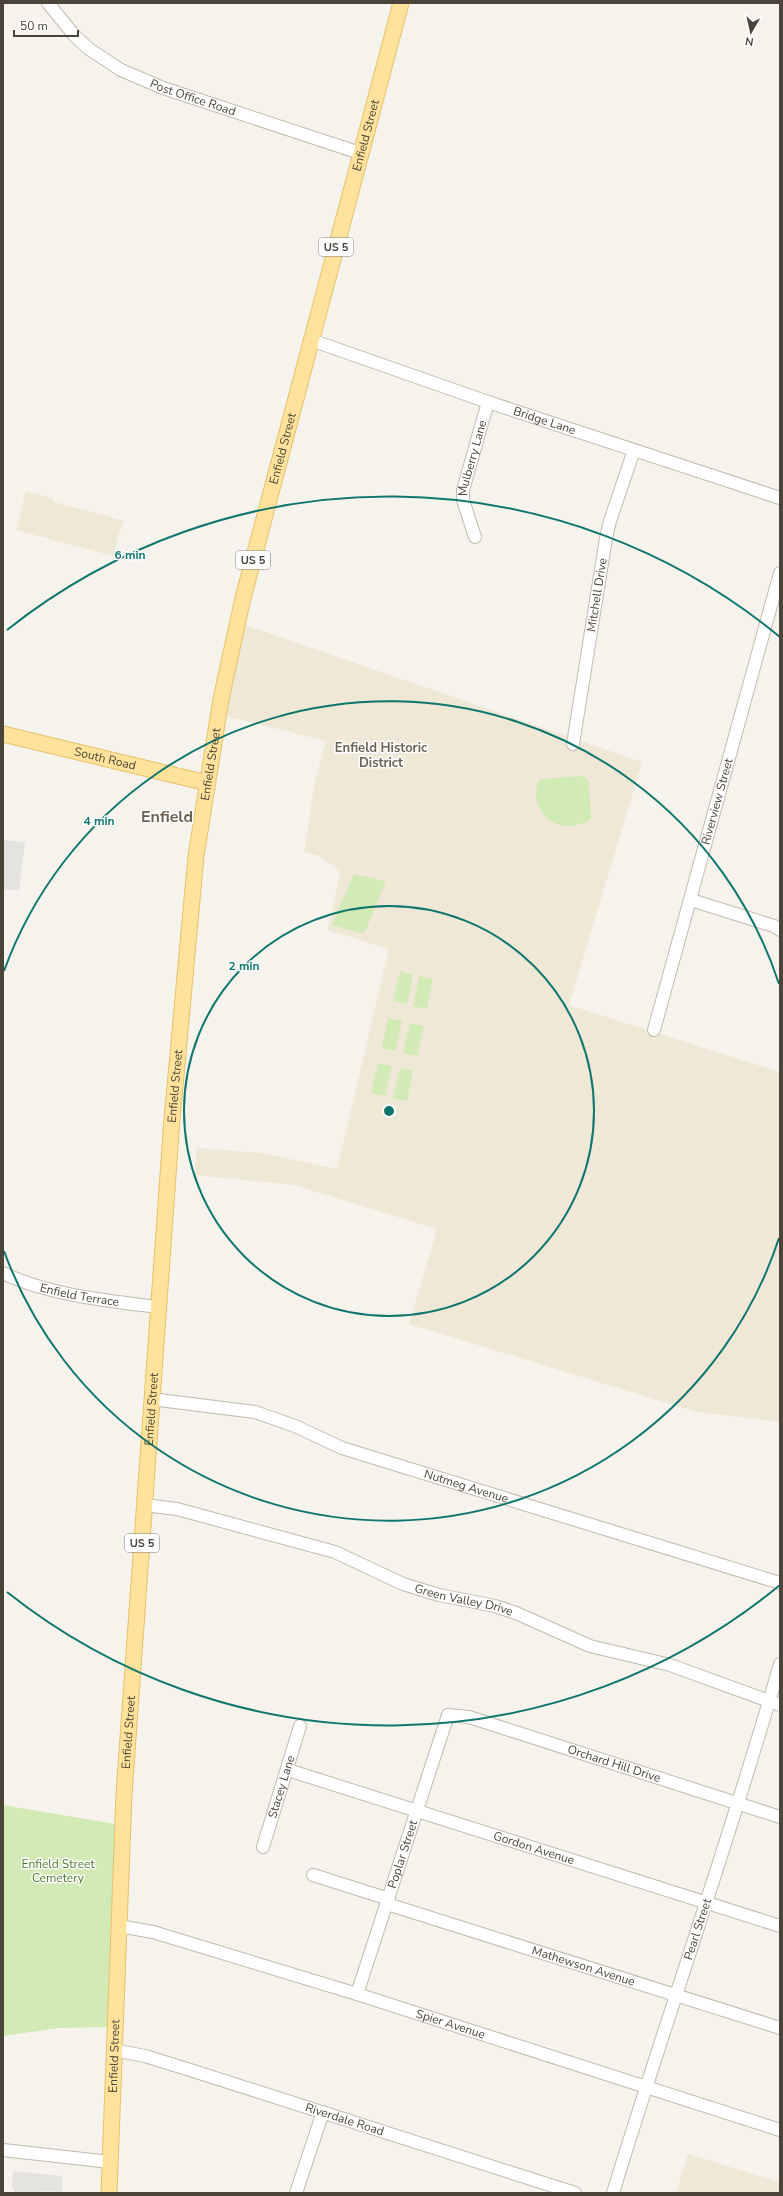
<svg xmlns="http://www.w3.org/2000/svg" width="783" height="2196" font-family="'Nunito Sans',sans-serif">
  <rect width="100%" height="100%" fill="#f6f3ec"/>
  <path fill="#efe8d6" d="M26 491 54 499V502L125 521 119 532 113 556 16 530Z
    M245 625 642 762 569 1005 780 1072V1422L696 1412 409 1324 437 1229 294 1185 195 1175 196 1148 262 1153 337 1169 389 949 328 930 340 872 320 856 304 852 315 781 326 741 226 716Z
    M688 2154 780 2182V2193H676Z"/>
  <path fill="#d2eab5" d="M583 776 589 781 591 819C561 839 526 813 539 779Z
    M354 874 386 881 364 934 332 925Z
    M400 971 413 975 407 1004 393 1001Z
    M419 976 433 979 427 1009 413 1006Z
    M388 1018 402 1021 396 1051 382 1048Z
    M410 1023 424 1026 417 1056 403 1053Z
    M378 1063 392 1066 385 1096 371 1093Z
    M400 1068 413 1071 407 1101 393 1098Z
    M3 1805 115 1824 107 2027 59 2028 3 2036Z"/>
  <path fill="#e5e3e0" d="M3 840 25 842 19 891 3 889Z
    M13 2171 62 2176V2193L50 2191 14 2193V2189L12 2188Z"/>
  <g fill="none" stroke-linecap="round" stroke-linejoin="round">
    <g stroke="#c2bbae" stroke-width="14">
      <g id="minor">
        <path id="s1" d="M48 3 74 35 89 49 121 70 163 88 360 153"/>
        <path id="s2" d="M311 340 488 402 780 498"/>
        <path id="s3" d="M475 537 463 500V490L488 402"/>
        <path id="s4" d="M573 744 606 538 610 521 634 450"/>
        <path d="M691 900 774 926 780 930"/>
        <path id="s5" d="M654 1030 780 573"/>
        <path id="s6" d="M3 1273C47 1295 110 1301 158 1307"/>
        <path id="s7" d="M151 1399 255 1412 295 1426 342 1448 780 1583"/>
        <path id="s8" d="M144 1505 177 1509 335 1552 403 1584 439 1595 495 1606 516 1613 590 1646 670 1665 780 1705"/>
        <path id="s9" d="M288 1770 780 1926"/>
        <path id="s10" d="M263 1847 300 1726"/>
        <path d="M313 1875 389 1899"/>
        <path id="s11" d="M387 1904 780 2028"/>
        <path id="s12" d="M119 1926 153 1932 357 1994 780 2130"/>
        <path id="s13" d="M357 1994 448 1715 469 1717 780 1817"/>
        <path id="s14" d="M114 2050 145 2056 187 2069 575 2193"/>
        <path d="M3 2150 110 2162"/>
        <path d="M296 2193 323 2112"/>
        <path id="s15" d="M613 2193C667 2016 729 1842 780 1664"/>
      </g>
    </g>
    <g stroke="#e6c16a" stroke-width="17">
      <g id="major">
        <path id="s16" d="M3 734 207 783"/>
        <path id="s17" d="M109 2193 124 1794 172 1119 196 856 221 699 243 598 401 3"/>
      </g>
    </g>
    <use href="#minor" stroke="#fff" stroke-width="12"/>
    <use href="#major" stroke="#ffe39c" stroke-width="15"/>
  </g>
  <g fill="none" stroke="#0f766e" stroke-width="2">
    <circle cx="389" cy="1111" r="205"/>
    <path d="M779 1238A410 410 0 0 1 4 1251M4 971A410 410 0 0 1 779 984"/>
    <path d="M780 1585A614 614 0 0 1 7 1592M7 630A614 614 0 0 1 780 637"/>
  </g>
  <g text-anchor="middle" stroke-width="3" stroke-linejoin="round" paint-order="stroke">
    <g fill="#fff" stroke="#817c74" stroke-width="1">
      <rect x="319" y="238" width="34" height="18" rx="3"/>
      <rect x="236" y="551" width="34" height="18" rx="3"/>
      <rect x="125" y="1534" width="34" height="18" rx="3"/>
    </g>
    <g font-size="11" font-weight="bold" fill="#4b4439">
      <text x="336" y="251">US 5</text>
      <text x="253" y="564">US 5</text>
      <text x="142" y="1547">US 5</text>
    </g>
    <g font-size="12" fill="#4b4439" stroke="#fff">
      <text dy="4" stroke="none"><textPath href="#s1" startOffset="177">Post Office Road</textPath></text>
      <text dy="4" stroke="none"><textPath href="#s17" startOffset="2081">Enfield Street</textPath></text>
      <text dy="4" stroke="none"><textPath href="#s2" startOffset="247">Bridge Lane</textPath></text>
      <text dy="4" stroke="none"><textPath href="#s17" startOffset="1757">Enfield Street</textPath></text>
      <text dy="4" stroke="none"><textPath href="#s3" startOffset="82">Mulberry Lane</textPath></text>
      <text dy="4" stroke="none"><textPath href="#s4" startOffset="151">Mitchell Drive</textPath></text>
      <text dy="4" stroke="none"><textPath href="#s16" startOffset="105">South Road</textPath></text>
      <text dy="4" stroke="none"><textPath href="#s17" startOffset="1433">Enfield Street</textPath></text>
      <text dy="4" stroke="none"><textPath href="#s5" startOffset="237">Riverview Street</textPath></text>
      <text dy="4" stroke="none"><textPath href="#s17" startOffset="1109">Enfield Street</textPath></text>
      <text dy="4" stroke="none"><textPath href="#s6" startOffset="80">Enfield Terrace</textPath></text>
      <text dy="4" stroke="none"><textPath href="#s17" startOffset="785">Enfield Street</textPath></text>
      <text dy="4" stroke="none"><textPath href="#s7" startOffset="329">Nutmeg Avenue</textPath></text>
      <text dy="4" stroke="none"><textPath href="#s8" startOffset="335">Green Valley Drive</textPath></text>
      <text dy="4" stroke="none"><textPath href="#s17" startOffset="461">Enfield Street</textPath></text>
      <text dy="4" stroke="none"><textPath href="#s13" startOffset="467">Orchard Hill Drive</textPath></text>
      <text dy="4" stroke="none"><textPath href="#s10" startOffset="63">Stacey Lane</textPath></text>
      <text dy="4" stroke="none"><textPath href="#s9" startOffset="258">Gordon Avenue</textPath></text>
      <text dy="4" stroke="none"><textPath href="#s13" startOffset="147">Poplar Street</textPath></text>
      <text dy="4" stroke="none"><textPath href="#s15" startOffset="277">Pearl Street</textPath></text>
      <text dy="4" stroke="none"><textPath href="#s11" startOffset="206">Mathewson Avenue</textPath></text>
      <text dy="4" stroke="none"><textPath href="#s12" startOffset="346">Spier Avenue</textPath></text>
      <text dy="4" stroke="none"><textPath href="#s17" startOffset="137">Enfield Street</textPath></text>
      <text dy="4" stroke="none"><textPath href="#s14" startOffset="241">Riverdale Road</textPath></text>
    </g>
    <g font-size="12" fill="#4a7f2a" stroke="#fff">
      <text x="58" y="1868">Enfield Street<tspan x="58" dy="14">Cemetery</tspan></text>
    </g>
    <g font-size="13" font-weight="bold" fill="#6e6250" stroke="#fff">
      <text x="381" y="752">Enfield Historic<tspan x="381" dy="15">District</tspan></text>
    </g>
    <g font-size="16" font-weight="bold" fill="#6e6250" stroke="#fff">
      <text x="167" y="822">Enfield</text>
    </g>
  </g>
  <circle cx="389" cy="1111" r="6" fill="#0f766e" stroke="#fff" stroke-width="2"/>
  <g font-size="12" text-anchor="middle" font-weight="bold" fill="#0f766e" stroke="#fff" stroke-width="3" stroke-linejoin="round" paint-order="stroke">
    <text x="130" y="559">6 min</text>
    <text x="99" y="825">4 min</text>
    <text x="244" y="970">2 min</text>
  </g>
  <rect width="783" height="2196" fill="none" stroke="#4b4439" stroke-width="8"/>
  <g transform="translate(751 32) rotate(189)" stroke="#ffffff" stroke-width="3" paint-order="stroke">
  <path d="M0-3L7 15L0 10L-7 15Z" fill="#4b4439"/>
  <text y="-6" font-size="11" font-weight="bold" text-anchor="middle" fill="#4b4439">N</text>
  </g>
  <path d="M14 30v6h64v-6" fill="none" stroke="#4b4439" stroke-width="2"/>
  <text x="20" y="30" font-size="12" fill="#4b4439" stroke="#ffffff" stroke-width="3" paint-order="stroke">50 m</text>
</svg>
